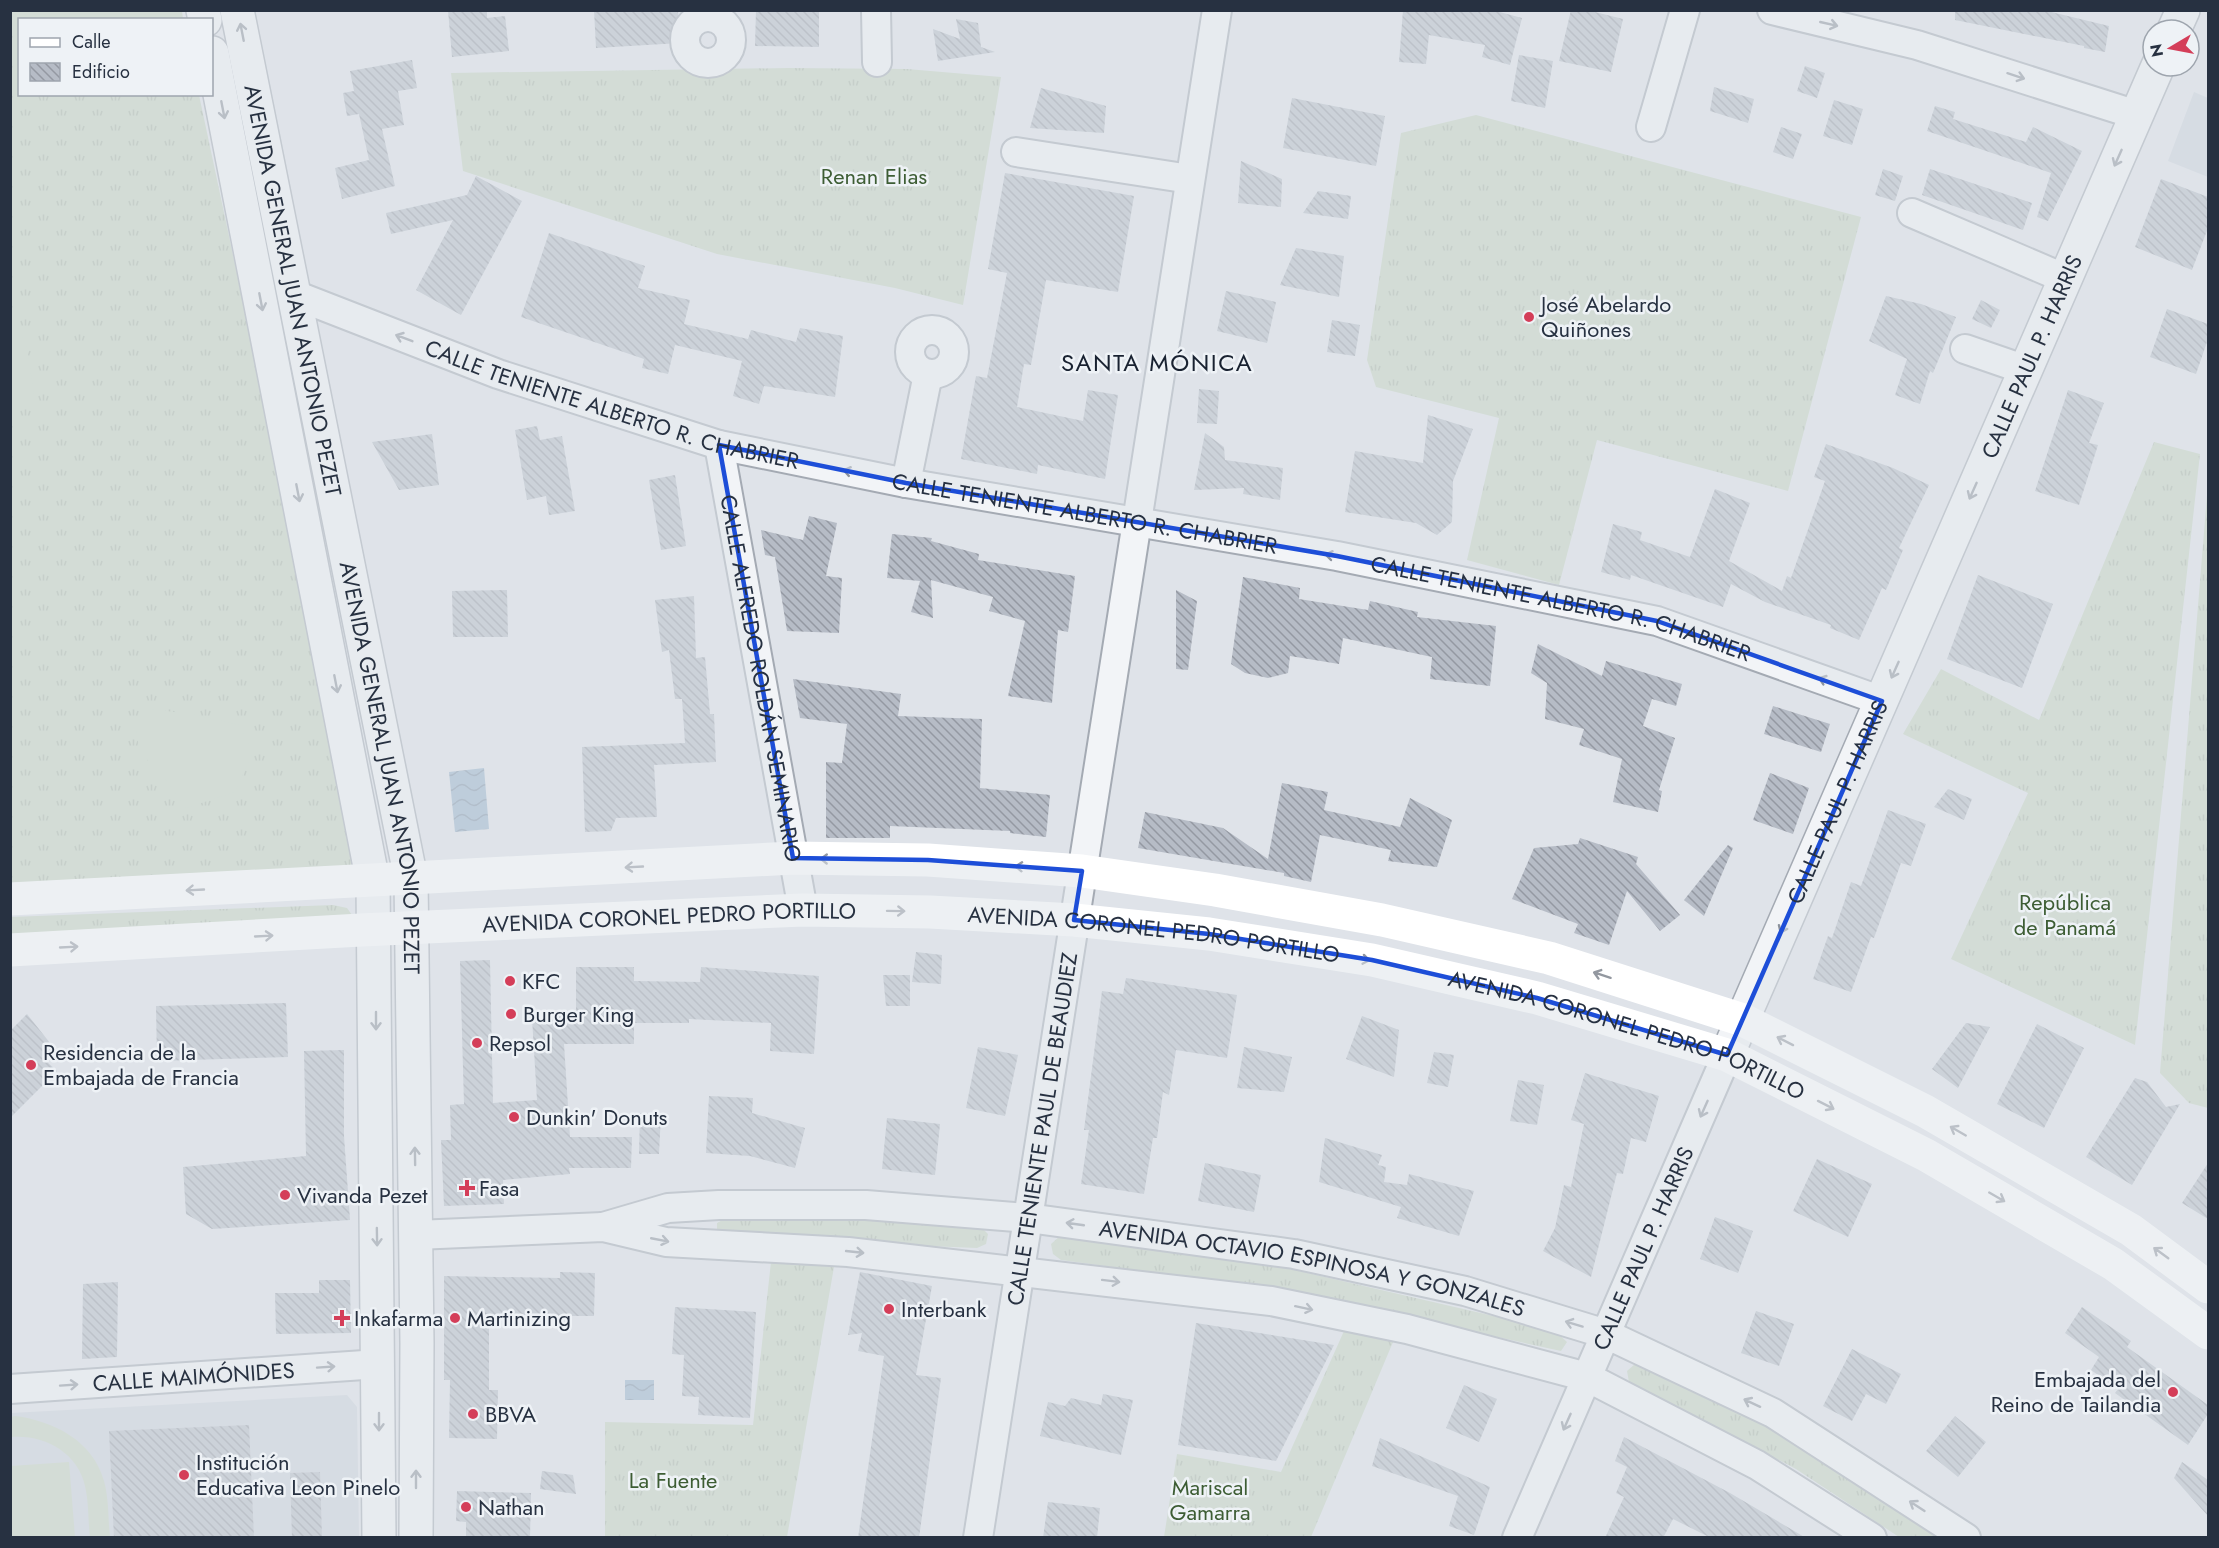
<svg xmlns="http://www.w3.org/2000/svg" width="2219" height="1548" font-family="Jost,sans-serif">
  <defs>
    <pattern id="grass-tufts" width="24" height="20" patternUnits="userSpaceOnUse" patternTransform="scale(1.5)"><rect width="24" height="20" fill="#c5d3bf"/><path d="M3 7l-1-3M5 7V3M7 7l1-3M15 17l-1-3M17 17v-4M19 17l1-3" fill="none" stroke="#a9b6a5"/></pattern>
    <pattern id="water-waves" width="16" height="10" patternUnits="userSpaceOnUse" patternTransform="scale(1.5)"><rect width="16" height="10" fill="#98b2cb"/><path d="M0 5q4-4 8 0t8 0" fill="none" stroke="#7c91a6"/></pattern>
    <pattern id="building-back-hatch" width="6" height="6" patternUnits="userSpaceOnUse" patternTransform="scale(1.5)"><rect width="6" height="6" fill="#b6bcc6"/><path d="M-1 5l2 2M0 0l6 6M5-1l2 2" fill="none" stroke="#9499a2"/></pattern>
  </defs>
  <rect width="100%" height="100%" fill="#dfe3e9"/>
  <path fill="#cdd2db" d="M2194 92 2208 98V177L2168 161Z
    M347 1395 357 1407 359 1537 11 1538V1413Z"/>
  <path fill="url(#grass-tufts)" d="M10 11H182L183 19 20 20V94L199 95 360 852 350 872 11 883Z
    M788 68 907 69 1001 77 963 305 895 288 717 254 463 171 451 73Z
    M1476 115 1861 217 1788 491 1597 440 1559 585 1467 560 1499 418 1376 387 1367 360 1401 133Z
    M2154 442 2200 454 2135 1045 1951 959 2028 793 1903 734 1941 669 2039 720Z
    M2208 483V1108L2189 1103 2160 1073Z
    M333 905 347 908 352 915 11 937 10 917Z
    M728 1217 977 1223 988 1234 986 1244 977 1248 729 1238 717 1233V1223Z
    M1060 1236 1286 1268 1554 1330 1567 1342 1561 1351 1283 1290 1061 1260 1053 1254 1051 1244Z
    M771 1262 834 1267 787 1537H605V1422L753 1425Z
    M1344 1331 1393 1342 1311 1537H1164L1177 1454 1281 1472Z
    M1635 1364 1665 1370 1822 1450 1948 1537H1899L1796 1469 1629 1382 1627 1371Z"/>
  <path fill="#c5d3bf" d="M11 311 27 347 34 395 11 399Z
    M152 709 196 715 239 725 253 752 235 792 186 808 166 780 140 752 135 725Z
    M15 1416C54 1421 93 1441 104 1481 109 1499 108 1520 110 1537H90C88 1521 89 1503 85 1486 78 1452 43 1434 11 1437V1417Z
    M69 1462 75 1537H11V1466Z"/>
  <path fill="url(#water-waves)" d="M484 768 489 829 455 832 449 772Z
    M625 1380H654V1400H625Z"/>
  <path fill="url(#building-back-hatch)" d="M448 10H487V18L505 16 509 51 452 57Z
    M594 10H678L680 43 596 48Z
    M756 10H819V47L755 46Z
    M1403 10H1492L1522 18 1510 65 1482 57 1485 45 1429 35 1426 64 1399 62Z
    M1571 10H1587L1623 19 1611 72 1559 61Z
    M1955 10H2043L2109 26 2105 52 2084 48V46L1955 20Z
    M956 19 978 23 981 47 995 52 938 61 933 29 960 39Z
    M1519 55 1553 61 1545 108 1511 101Z
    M412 60 417 88 398 91 404 125 382 129 395 186 342 199 335 168 369 160 359 114 347 116 343 93 354 91 350 71Z
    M1805 66 1825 73 1817 98 1797 91Z
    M1714 87 1754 99 1748 123 1710 111Z
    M1041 88 1106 106 1104 133 1030 128Z
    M1292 98 1385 116 1376 166 1283 148Z
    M1834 100 1863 109 1852 145 1823 136Z
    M1935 106 1955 112 1953 119 2026 142 2033 127 2082 151 2048 221 2037 217 2051 173 1927 131Z
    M1781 127 1802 134 1793 159 1773 152Z
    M1241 161 1282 179 1281 207 1238 203Z
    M1883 169 1903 176 1895 201 1875 195Z
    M1930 169 2032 203 2023 230 1922 195Z
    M1005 173 1134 196 1118 292 1046 280 1031 365 1024 364 1017 407 1083 421 1088 390 1118 395 1105 479 1038 465 1037 474 961 459 976 376 987 378 1007 273 988 269Z
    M476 176 522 201 461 315 416 290 453 220 391 234 386 213 467 195Z
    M2161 179 2208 197V228L2192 270 2135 247Z
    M1318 191 1351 196 1348 219 1303 213Z
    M549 233 645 266 638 288 690 300 684 324 748 339 751 330 796 342 800 328 843 336 835 397 764 386 759 404 733 396 742 361 675 345 668 374 642 368 644 359 521 317Z
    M1296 248 1344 256 1339 297 1280 285Z
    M1226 291 1276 302 1267 343 1217 331Z
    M1886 296 1921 304 1956 317 1933 373 1930 371 1920 404 1895 395 1907 359 1869 341Z
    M1981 300 2000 310 1991 328 1972 319Z
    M2167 309 2208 324V339L2196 374 2150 357Z
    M1332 320 1360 325 1355 356 1327 352Z
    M1199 389 1219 391 1217 424 1197 423Z
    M2068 390 2104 403 2089 443 2098 445 2079 505 2035 491Z
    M1428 415 1473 429 1453 481 1452 522 1437 535 1416 523 1345 512 1355 451 1423 463Z
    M537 426 540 440 562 436 575 511 549 515 546 496 527 500 515 430Z
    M1205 433 1224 447 1225 460 1283 468 1280 500 1243 494 1244 488 1194 490Z
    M432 434 439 485 399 490 372 442Z
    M1826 444 1893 468 1929 485 1899 548 1903 550 1886 590 1882 588 1859 640 1830 628 1831 625 1765 602 1731 584 1723 607 1631 575 1630 580 1601 572 1613 524 1642 532 1640 540 1690 557 1715 489 1750 503 1729 561 1782 591 1787 576 1791 578 1825 481 1814 477Z
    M675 475 686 546 661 550 649 480Z
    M809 516 837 523 826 576 842 578 839 633 787 631 775 557 765 555 761 530 803 540Z
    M892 534 932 538 931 541 979 554 978 560 1075 576 1068 632 1058 630 1052 703 1008 696 1025 621 989 611 993 597 931 580 933 618 911 612 920 581 887 578Z
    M1978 575 2053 604 2022 688 1947 659Z
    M1243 577 1300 588 1299 599 1368 610 1370 601 1418 612 1417 617 1496 626 1490 686 1430 679 1432 657 1343 638 1339 664 1290 656 1288 673 1268 678 1245 673 1231 664Z
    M507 590 508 637H453L452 591Z
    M1176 590 1197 601 1188 670 1176 669Z
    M694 596 696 658 705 657 710 714H714L716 762 654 765 657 817 616 818 611 831 585 832 582 747 685 743 682 699H675L669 650 662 652 655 600Z
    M1538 644 1602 676 1606 661 1682 684 1676 706 1652 699 1643 726 1675 738 1659 790 1662 791 1658 812 1613 802 1622 759 1579 745 1584 729 1545 719 1547 683 1531 673Z
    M793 679 901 694 898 716 982 719 980 788 1050 795 1046 837 1010 833V831L890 826V838H826V762L842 763 847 724 800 718Z
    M1773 706 1830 724 1821 752 1764 734Z
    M1770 773 1809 788 1793 834 1753 820Z
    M1282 783 1328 792 1324 810 1400 827 1410 798 1452 820 1437 867 1388 861 1391 850 1320 835 1311 882 1284 876V873L1138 848 1145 812 1223 828 1268 859Z
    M1948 789 1972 799 1964 820 1934 807Z
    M1888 810 1926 824 1911 866 1901 863 1874 938 1871 937 1851 992 1813 979 1828 936 1832 938 1851 882 1861 886Z
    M1580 838 1638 857 1636 864 1680 915 1660 931 1627 891 1609 945 1574 933 1578 924 1512 899 1534 848 1578 844Z
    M1728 845 1733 848 1704 916 1684 900Z
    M916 952 942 955 941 984 912 982Z
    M490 960 493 1103 537 1100 532 1018 576 1015V967H634V981L700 982 701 967 819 976 814 1054 770 1051 771 1023 689 1019V1023H634V1044H564L570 1137H632L631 1168H569L570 1174 503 1180 504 1204 444 1206 441 1140H451L450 1105 464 1104 460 961Z
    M883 975H910V1006H886Z
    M1126 978 1237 995 1227 1058 1176 1050 1169 1095 1163 1092 1157 1138H1153L1144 1194 1081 1184 1089 1130H1084L1102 991 1123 994Z
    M286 1003 288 1057 157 1061 156 1006Z
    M27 1014 54 1048 44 1059 57 1071 10 1118V1031Z
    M1362 1016 1399 1030 1394 1077 1346 1059Z
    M1966 1023 1990 1027 1958 1088 1932 1069Z
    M2037 1024 2084 1048 2044 1128 1997 1104Z
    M978 1047 1018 1055 1005 1116 966 1108Z
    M1244 1047 1292 1057 1284 1092 1237 1088Z
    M344 1050V1136L350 1220 212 1229 186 1214 183 1167 306 1156 304 1051Z
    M1434 1052 1454 1055 1448 1087 1427 1083Z
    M1585 1073 1659 1096 1646 1142 1631 1138 1623 1174 1617 1173 1591 1277 1543 1251 1555 1228 1564 1185 1571 1187 1584 1124 1571 1120Z
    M2135 1078 2147 1082 2166 1107 2180 1104 2132 1185 2086 1157Z
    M1518 1080 1544 1085 1537 1125 1510 1121Z
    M709 1096 753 1098 752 1113 805 1128 795 1168 750 1156 706 1153Z
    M640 1113 661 1114 659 1154H639Z
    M887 1118 940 1124 935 1175 882 1169Z
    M1325 1138 1382 1155 1378 1165 1386 1167 1384 1182 1407 1185 1409 1174 1474 1191 1459 1236 1397 1218 1401 1207 1319 1182Z
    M1817 1159 1872 1184 1848 1237 1793 1211Z
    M1205 1163 1261 1175 1254 1212 1198 1201Z
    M2208 1163V1219L2182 1203Z
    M1715 1217 1753 1231 1738 1273 1700 1259Z
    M560 1272 595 1273 594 1316H489V1390H498L497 1439 449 1438 450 1380H444V1276L560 1278Z
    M860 1272 932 1286 916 1375 941 1378 919 1538H858L884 1356 858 1351 862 1333 848 1335Z
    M319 1280H350L351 1333 276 1334 275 1293H319Z
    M118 1282 117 1357 82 1359 83 1284Z
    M675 1307 756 1312 750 1418 698 1415 699 1397 682 1396 684 1355 672 1354Z
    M2082 1307 2131 1341 2127 1347 2208 1405V1414L2188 1445 2115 1393 2118 1389 2091 1370 2099 1357 2065 1333Z
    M1756 1311 1794 1324 1779 1366 1741 1353Z
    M1196 1323 1334 1345 1276 1461 1178 1445Z
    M1852 1349 1901 1374 1886 1404 1866 1394 1852 1421 1823 1406Z
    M1464 1385 1497 1399 1479 1442 1446 1428Z
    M1103 1394 1133 1400 1121 1455 1040 1436 1048 1402 1065 1406 1071 1398 1101 1405Z
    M1955 1416 1986 1442 1958 1477 1926 1451Z
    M249 1425 254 1538H114L109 1431Z
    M1624 1437 1730 1493 1806 1538H1711L1673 1519 1663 1538H1605L1624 1497 1616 1493 1627 1467 1615 1461Z
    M1380 1438 1490 1487 1474 1535 1449 1526 1458 1496 1372 1466Z
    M2182 1462 2208 1480V1516L2174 1478Z
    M542 1471 573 1475 576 1494 540 1489Z
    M320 1472 322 1538H292L290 1473Z
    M457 1491 531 1493 530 1538H466V1522L456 1521Z
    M1048 1502 1100 1508 1097 1538H1043Z"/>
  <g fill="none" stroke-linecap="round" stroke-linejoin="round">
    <g stroke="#a4aab3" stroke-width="32">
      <g id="minor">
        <path d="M876 10 877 62"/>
        <path d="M1772 10 1917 45 2137 115"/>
        <circle cx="708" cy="40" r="23"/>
        <path d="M1651 127 1685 10"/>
        <path d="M1016 152 1190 179"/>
        <path d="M1912 213 2066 279"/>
        <path id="s1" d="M295 295 498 374 719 445 906 483 1337 556 1657 621 1882 701"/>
        <circle cx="932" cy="352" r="22"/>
        <path d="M1965 349 2026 370"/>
        <path id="s2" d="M719 445 803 910"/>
        <path d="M906 483 928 374"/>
        <path id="s3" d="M603 1227 668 1208 719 1205H866L1028 1218 1294 1254 1465 1291 1606 1334 1773 1413 1966 1538"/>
        <path d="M416 1235 603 1227 666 1242 848 1252 1271 1301 1407 1329 1587 1377 1757 1465 1872 1538"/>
        <path id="s4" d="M10 1389 379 1364"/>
        <path id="s5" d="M978 1538 1217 10"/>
        <path id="s6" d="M1517 1538 1727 1055"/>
      </g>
    </g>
    <g stroke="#a4aab3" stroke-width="36">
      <g id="tertiary">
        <path d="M203 10 205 20"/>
        <path id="s7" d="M237 10 411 879 417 1343 416 1538"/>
        <path d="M2174 30 2183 10"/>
        <path d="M212 53 373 882 379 1538"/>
        <path id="s8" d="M1727 1055 2158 66"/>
      </g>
    </g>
    <use href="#minor" stroke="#f2f4f7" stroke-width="28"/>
    <use href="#tertiary" stroke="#f2f4f7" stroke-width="33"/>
    <g stroke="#fff" stroke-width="33">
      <path d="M10 899 793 858 928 860 1082 871 1215 890 1382 920 1549 958 1743 1020 1925 1111 2131 1230 2208 1287"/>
      <path id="s9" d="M10 950 361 930 803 910 930 912 1074 920 1209 934 1372 960 1537 998 1727 1055 1926 1155 2113 1264 2208 1333"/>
    </g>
  </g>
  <defs><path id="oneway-shaft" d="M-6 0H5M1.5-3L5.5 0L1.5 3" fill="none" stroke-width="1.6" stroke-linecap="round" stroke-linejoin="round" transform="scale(1.5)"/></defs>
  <g stroke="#8c929c">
    <use href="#oneway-shaft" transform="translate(1829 24) rotate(13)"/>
    <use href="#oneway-shaft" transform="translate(242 32) rotate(-101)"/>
    <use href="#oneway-shaft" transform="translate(2016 76) rotate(18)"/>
    <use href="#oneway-shaft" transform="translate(223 110) rotate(79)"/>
    <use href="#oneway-shaft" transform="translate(2118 158) rotate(114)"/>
    <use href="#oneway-shaft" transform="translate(261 302) rotate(79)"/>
    <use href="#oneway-shaft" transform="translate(404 338) rotate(-159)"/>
    <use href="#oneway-shaft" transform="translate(852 472) rotate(-168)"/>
    <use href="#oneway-shaft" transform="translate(1973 491) rotate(114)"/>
    <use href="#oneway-shaft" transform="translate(298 493) rotate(79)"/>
    <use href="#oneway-shaft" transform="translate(1334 556) rotate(-170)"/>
    <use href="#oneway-shaft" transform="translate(1895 670) rotate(114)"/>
    <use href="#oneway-shaft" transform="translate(1827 681) rotate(-160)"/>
    <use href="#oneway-shaft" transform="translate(336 684) rotate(79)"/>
    <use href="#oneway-shaft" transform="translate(1784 925) rotate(114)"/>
    <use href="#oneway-shaft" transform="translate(376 1021) rotate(90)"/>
    <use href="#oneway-shaft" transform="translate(1704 1109) rotate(114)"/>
    <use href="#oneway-shaft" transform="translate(415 1156) rotate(-91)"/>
    <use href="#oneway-shaft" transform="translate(1075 1224) rotate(-172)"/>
    <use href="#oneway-shaft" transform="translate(377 1237) rotate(89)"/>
    <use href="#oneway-shaft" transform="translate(660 1240) rotate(11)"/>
    <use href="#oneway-shaft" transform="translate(855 1252) rotate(6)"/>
    <use href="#oneway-shaft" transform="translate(1111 1281) rotate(7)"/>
    <use href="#oneway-shaft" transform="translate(1304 1308) rotate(12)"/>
    <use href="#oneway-shaft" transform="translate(1574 1324) rotate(-163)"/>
    <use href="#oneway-shaft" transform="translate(326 1367) rotate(-4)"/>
    <use href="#oneway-shaft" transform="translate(69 1385) rotate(-4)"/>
    <use href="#oneway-shaft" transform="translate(1752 1403) rotate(-155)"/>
    <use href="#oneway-shaft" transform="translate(379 1422) rotate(90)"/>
    <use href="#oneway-shaft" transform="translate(1567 1422) rotate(114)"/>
    <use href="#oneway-shaft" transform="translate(416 1479) rotate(-90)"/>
    <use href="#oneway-shaft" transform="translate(1917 1506) rotate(-147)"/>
  </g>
  <g stroke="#9398a0">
    <use href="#oneway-shaft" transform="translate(829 859) rotate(-179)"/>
    <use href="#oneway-shaft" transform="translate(634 867) rotate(177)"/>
    <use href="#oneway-shaft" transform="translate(1024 867) rotate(-176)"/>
    <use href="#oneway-shaft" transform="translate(195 890) rotate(177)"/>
    <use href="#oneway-shaft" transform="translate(896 911) rotate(1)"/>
    <use href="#oneway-shaft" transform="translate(264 936) rotate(-3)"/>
    <use href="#oneway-shaft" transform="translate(69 947) rotate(-3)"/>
    <use href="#oneway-shaft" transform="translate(1361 959) rotate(9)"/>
    <use href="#oneway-shaft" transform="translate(1602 975) rotate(-162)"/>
    <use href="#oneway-shaft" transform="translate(1785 1041) rotate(-153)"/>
    <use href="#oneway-shaft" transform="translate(1826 1105) rotate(27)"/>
    <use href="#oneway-shaft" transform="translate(1958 1131) rotate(-150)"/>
    <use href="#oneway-shaft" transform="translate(1997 1197) rotate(30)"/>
    <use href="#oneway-shaft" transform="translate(2161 1253) rotate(-144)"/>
  </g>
  <path d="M0 0H2219V1548H0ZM719 445 906 483 1337 556 1657 621 1882 701 1727 1055 1537 998 1372 960 1209 934 1074 920 1082 871 928 860 793 858Z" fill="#dfe3e9" fill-opacity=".55" fill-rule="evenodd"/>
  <path fill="none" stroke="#1d4ed8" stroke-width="4.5" stroke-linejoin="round" d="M719 445 906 483 1337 556 1657 621 1882 701 1727 1055 1537 998 1372 960 1209 934 1074 920 1082 871 928 860 793 858Z"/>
  <g fill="#d43e59" stroke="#eef2f6" stroke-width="2">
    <circle cx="1529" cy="317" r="6"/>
    <circle cx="510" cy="981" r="6"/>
    <circle cx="511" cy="1014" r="6"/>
    <circle cx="477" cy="1043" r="6"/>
    <circle cx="31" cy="1065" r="6"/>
    <circle cx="514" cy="1117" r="6"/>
    <path d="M464 1179h6v6h6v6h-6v6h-6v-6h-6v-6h6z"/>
    <circle cx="285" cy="1195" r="6"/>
    <circle cx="889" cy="1309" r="6"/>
    <path d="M339 1309h6v6h6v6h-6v6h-6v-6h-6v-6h6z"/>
    <circle cx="455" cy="1318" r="6"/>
    <circle cx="2173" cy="1392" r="6"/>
    <circle cx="473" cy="1414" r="6"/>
    <circle cx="184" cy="1475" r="6"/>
    <circle cx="466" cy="1507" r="6"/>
  </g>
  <g text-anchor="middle" stroke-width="5" stroke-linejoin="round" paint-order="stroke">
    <g font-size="22" fill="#3d5d34" stroke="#eef2f6">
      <text x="874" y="184">Renan Elias</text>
      <text x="2065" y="910">República<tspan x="2065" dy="25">de Panamá</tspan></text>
      <text x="673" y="1488">La Fuente</text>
      <text x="1210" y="1495">Mariscal<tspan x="1210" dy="25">Gamarra</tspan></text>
    </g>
    <g font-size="22" fill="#273141" stroke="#eef2f6">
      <text dy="8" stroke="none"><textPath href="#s7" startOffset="286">AVENIDA GENERAL JUAN ANTONIO PEZET</textPath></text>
      <text dy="8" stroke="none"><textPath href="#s8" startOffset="762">CALLE PAUL P. HARRIS</textPath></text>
      <text dy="8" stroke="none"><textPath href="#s1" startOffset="336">CALLE TENIENTE ALBERTO R. CHABRIER</textPath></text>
      <text dy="8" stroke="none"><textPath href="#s1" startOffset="822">CALLE TENIENTE ALBERTO R. CHABRIER</textPath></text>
      <text dy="8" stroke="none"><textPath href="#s1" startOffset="1308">CALLE TENIENTE ALBERTO R. CHABRIER</textPath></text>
      <text dy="8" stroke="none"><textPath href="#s2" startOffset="237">CALLE ALFREDO ROLDÁN SEMINARIO</textPath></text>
      <text dy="8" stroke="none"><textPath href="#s7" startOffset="772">AVENIDA GENERAL JUAN ANTONIO PEZET</textPath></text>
      <text dy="8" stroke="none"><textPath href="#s8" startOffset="276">CALLE PAUL P. HARRIS</textPath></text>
      <text dy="8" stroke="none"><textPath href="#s9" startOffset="660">AVENIDA CORONEL PEDRO PORTILLO</textPath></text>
      <text dy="8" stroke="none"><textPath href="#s9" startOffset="1146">AVENIDA CORONEL PEDRO PORTILLO</textPath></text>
      <text dy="8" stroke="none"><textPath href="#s9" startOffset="1632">AVENIDA CORONEL PEDRO PORTILLO</textPath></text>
      <text dy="8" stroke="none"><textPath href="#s5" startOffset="414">CALLE TENIENTE PAUL DE BEAUDIEZ</textPath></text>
      <text dy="8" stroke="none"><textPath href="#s6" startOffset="316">CALLE PAUL P. HARRIS</textPath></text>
      <text dy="8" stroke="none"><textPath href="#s3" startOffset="717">AVENIDA OCTAVIO ESPINOSA Y GONZALES</textPath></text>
      <text dy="8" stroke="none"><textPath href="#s4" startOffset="184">CALLE MAIMÓNIDES</textPath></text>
    </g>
    <g font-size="22" fill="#273141" stroke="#eef2f6" text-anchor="start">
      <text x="1541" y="312">José Abelardo<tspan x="1541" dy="25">Quiñones</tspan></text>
      <text x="522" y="989">KFC</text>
      <text x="523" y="1022">Burger King</text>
      <text x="489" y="1051">Repsol</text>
      <text x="43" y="1060">Residencia de la<tspan x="43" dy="25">Embajada de Francia</tspan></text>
      <text x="526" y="1125">Dunkin' Donuts</text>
      <text x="479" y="1196">Fasa</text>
      <text x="297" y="1203">Vivanda Pezet</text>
      <text x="901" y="1317">Interbank</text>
      <text x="354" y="1326">Inkafarma</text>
      <text x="467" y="1326">Martinizing</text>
      <text x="2161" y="1387" text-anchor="end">Embajada del<tspan x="2161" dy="25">Reino de Tailandia</tspan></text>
      <text x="485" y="1422">BBVA</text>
      <text x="196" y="1470">Institución<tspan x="196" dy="25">Educativa Leon Pinelo</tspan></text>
      <text x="478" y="1515">Nathan</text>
    </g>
    <g font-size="24" letter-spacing="1.5" fill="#192231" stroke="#eef2f6">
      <text x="1157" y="371">SANTA MÓNICA</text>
    </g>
  </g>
  <rect width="2219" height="1548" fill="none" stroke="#273141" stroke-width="24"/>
  <rect x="18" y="18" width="195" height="78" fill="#eef2f6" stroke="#9ea5ae" stroke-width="1.5"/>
  <rect x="30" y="38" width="30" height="9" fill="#ffffff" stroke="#9ea5ae" stroke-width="1.5"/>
  <text x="72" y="48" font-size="18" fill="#273141">Calle</text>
  <rect x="30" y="63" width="30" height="18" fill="url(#building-back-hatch)" stroke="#9ea5ae" stroke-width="1.5"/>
  <text x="72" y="78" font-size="18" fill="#273141">Edificio</text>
  <g transform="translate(2171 48) rotate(260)"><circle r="28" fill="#eef2f6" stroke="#9ea5ae" stroke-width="1.5"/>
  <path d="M0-4.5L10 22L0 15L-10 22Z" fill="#d43e59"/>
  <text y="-9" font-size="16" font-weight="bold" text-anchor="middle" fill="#273141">N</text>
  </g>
</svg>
